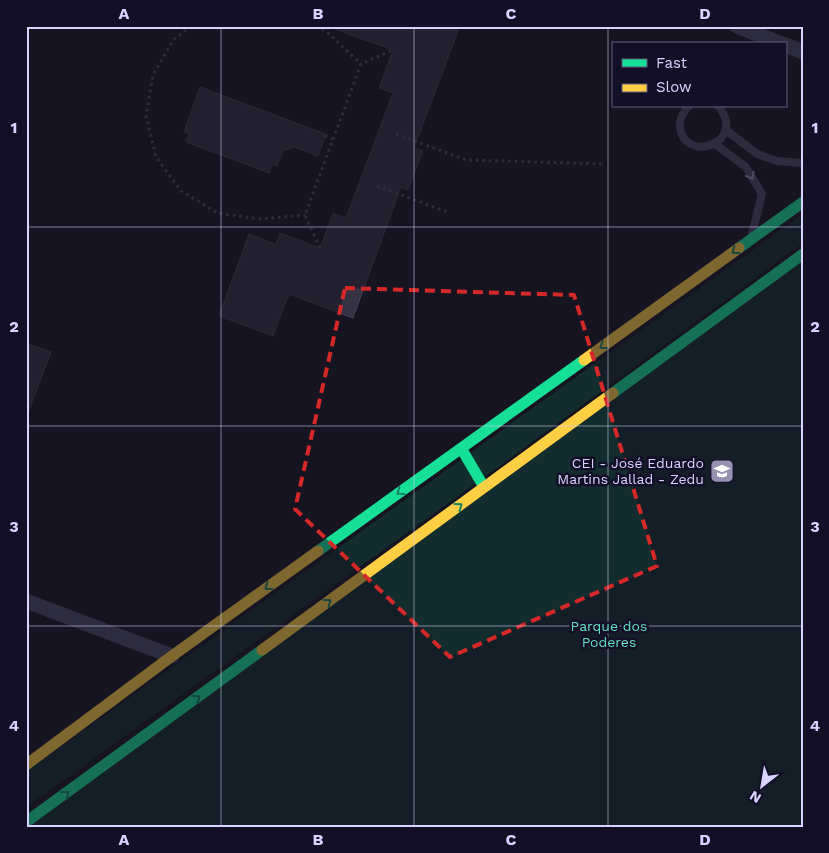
<svg xmlns="http://www.w3.org/2000/svg" width="829" height="853" font-family="'Work Sans',sans-serif">
  <rect width="100%" height="100%" fill="#161421"/>
  <path fill="#132c2d" d="M803 214V243L479 481 26 807V772Z
    M803 254V827H26Z"/>
  <path fill="#343243" stroke="#433f54" d="M333 26H460L414 148 423 151 408 190 401 187 353 318 289 294 273 336 219 316 249 234 276 244 280 233 320 248 333 213 346 218 393 93 379 88 393 50 332 28Z
    M200 87 326 134 318 156 294 147 283 151 277 166 272 164 269 173 186 142 189 133 184 132Z
    M26 343 51 352 28 413H26Z"/>
  <g fill="none" stroke-linecap="round" stroke-linejoin="round">
    <path stroke="#44505f" stroke-width="3" stroke-dasharray="2.5 4" stroke-linecap="butt" d="M191 26 174 39 153 75 146 116 156 157 181 191 218 213 259 219 305 215
      M316 26 327 32 361 64
      M396 134 466 160 604 164
      M325 136 333 139
      M377 186 447 212
      M320 248 305 215 361 64 393 50"/>
    <path stroke="#4a4962" stroke-width="8" d="M689 106C684 111 679 119 680 127 685 165 749 142 718 106
      M726 130 757 154 777 161 803 163
      M715 144 746 167 762 194 752 234"/>
    <path stroke="#4a4962" stroke-width="15" d="M737 26 782 44
      M785 45 803 52
      M26 601 172 656"/>
    <path stroke="#16e098" stroke-width="11" d="M739 248 803 202
      M613 393 803 254
      M461 448 484 487
      M318 551 584 360
      M26 822 262 650"/>
    <path stroke="#ffcf43" stroke-width="11" d="M584 360 739 248
      M262 650 613 393
      M26 765 172 656 318 551"/>
  </g>
  <defs><path id="oneway-chevron" d="M-2-3.5L2.5 0L-2 3.5" fill="none" stroke-width="1.6" stroke-linecap="round" stroke-linejoin="round" transform="scale(1.25)"/></defs>
  <use stroke="#928eb0" href="#oneway-chevron" transform="translate(751 176) rotate(60)"/>
  <g stroke="#158265">
    <use href="#oneway-chevron" transform="translate(735 251) rotate(144)"/>
    <use href="#oneway-chevron" transform="translate(603 346) rotate(145)"/>
    <use href="#oneway-chevron" transform="translate(400 492) rotate(144)"/>
    <use href="#oneway-chevron" transform="translate(459 506) rotate(-36)"/>
    <use href="#oneway-chevron" transform="translate(268 587) rotate(144)"/>
    <use href="#oneway-chevron" transform="translate(328 602) rotate(-36)"/>
    <use href="#oneway-chevron" transform="translate(197 698) rotate(-36)"/>
    <use href="#oneway-chevron" transform="translate(66 794) rotate(-36)"/>
  </g>
  <path d="M0 0H829V853H0ZM345 288 574 295 657 566 450 657 295 509Z" fill="#161421" fill-opacity=".55" fill-rule="evenodd"/>
  <path fill="none" stroke="#d62828" stroke-width="4" stroke-dasharray="10 6" stroke-linejoin="round" d="M345 288 574 295 657 566 450 657 295 509Z"/>
  <path fill="none" stroke="#d9d4ff" stroke-width="1" stroke-opacity="0.55" d="M221 26V827M414 26V827M608 26V827M26 227H803M26 426H803M26 626H803"/>
  <defs>
    <g id="school-square" transform="scale(1.25)"><rect x="-9" y="-9" width="18" height="18" rx="4" fill="#9591b1" stroke="#130f26"/><path d="M0-5L7-2L0 1L-7-2ZM-4 1L0 2.5L4 1V4Q0 6-4 4Z" fill="#fff"/></g>
  </defs>
  <g fill-rule="evenodd">
    <use href="#school-square" x="722" y="471"/>
  </g>
  <g text-anchor="middle" stroke-width="5" stroke-linejoin="round" paint-order="stroke">
    <g font-size="14" fill="#d9d4ff" stroke="#130f26" text-anchor="end">
      <text x="704" y="468">CEI - José Eduardo<tspan x="704" dy="16">Martins Jallad - Zedu</tspan></text>
    </g>
    <g font-size="14" fill="#5fe0c0" stroke="#130f26">
      <text x="609" y="631">Parque dos<tspan x="609" dy="16">Poderes</tspan></text>
    </g>
  </g>
  <rect width="829" height="853" fill="none" stroke="#130f26" stroke-width="55"/>
  <rect x="612" y="42" width="175" height="65" fill="#130f26" stroke="#625e7d"/>
  <rect x="622" y="59" width="25" height="8" fill="#16e098" stroke="#625e7d"/>
  <text x="656" y="68" font-size="15" fill="#d9d4ff">Fast</text>
  <rect x="622" y="84" width="25" height="8" fill="#ffcf43" stroke="#625e7d"/>
  <text x="656" y="92" font-size="15" fill="#d9d4ff">Slow</text>
  <g transform="translate(762 786) rotate(211)" stroke="#130f26" stroke-width="4" paint-order="stroke">
  <path d="M0-4L9 19L0 12L-9 19Z" fill="#d9d4ff"/>
  <text y="-8" font-size="14" font-weight="bold" text-anchor="middle" fill="#d9d4ff">N</text>
  </g>
  <rect x="28" y="28" width="774" height="798" fill="none" stroke="#d9d4ff" stroke-width="2"/>
  <g font-size="16" text-anchor="middle" font-weight="bold" fill="#d9d4ff">
    <text x="124" y="19">A</text>
    <text x="318" y="19">B</text>
    <text x="511" y="19">C</text>
    <text x="705" y="19">D</text>
    <text x="14" y="133">1</text>
    <text x="815" y="133">1</text>
    <text x="14" y="332">2</text>
    <text x="815" y="332">2</text>
    <text x="14" y="532">3</text>
    <text x="815" y="532">3</text>
    <text x="14" y="731">4</text>
    <text x="815" y="731">4</text>
    <text x="124" y="845">A</text>
    <text x="318" y="845">B</text>
    <text x="511" y="845">C</text>
    <text x="705" y="845">D</text>
  </g>
</svg>
